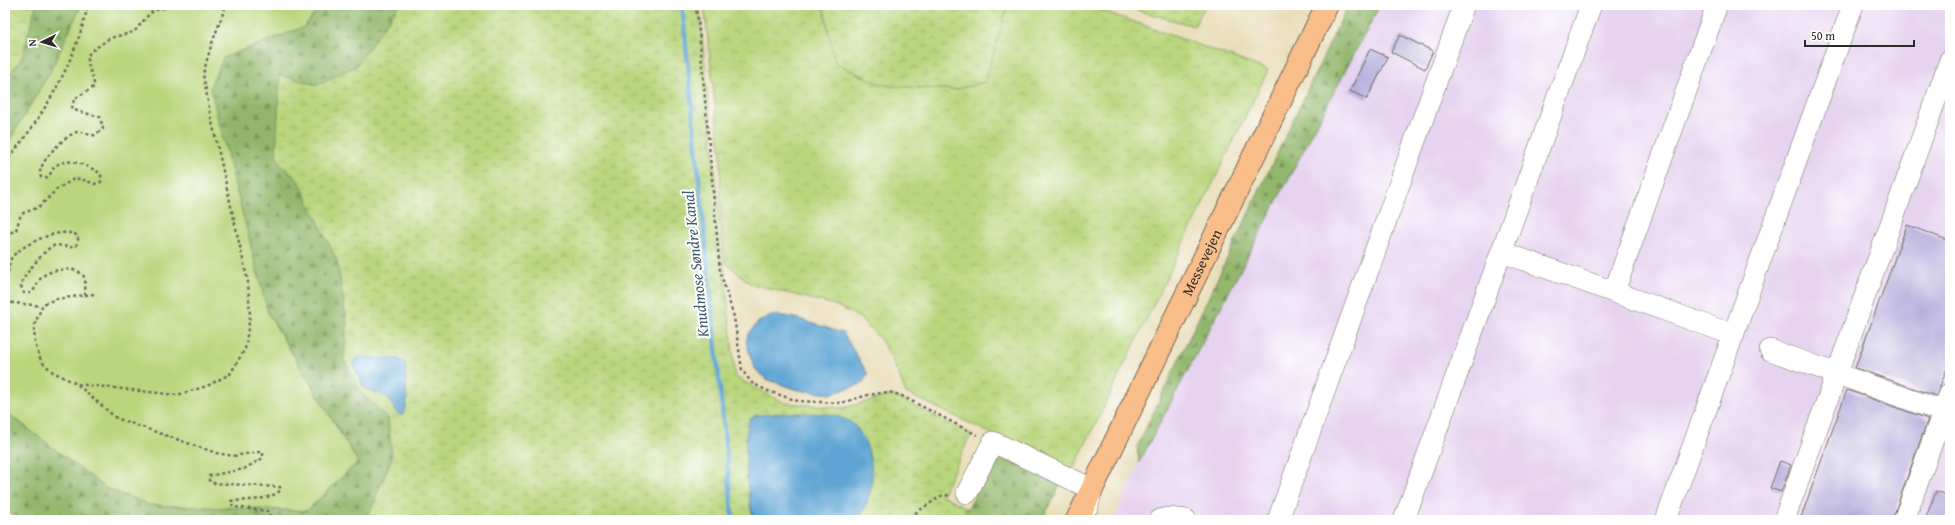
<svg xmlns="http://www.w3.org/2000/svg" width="1955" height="525" font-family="'Gentium Book Plus',serif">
  <defs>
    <pattern id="forest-firs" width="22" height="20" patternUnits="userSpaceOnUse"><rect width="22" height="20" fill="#92b76c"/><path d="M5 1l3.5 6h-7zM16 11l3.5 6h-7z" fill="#779559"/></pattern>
    <pattern id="wetland-marsh" width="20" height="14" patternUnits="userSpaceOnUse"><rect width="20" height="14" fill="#b9d67c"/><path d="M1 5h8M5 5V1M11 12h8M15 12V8" fill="none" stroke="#9fb86b"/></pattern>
    <pattern id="park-crowns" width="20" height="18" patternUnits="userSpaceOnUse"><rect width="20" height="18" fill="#b9d67c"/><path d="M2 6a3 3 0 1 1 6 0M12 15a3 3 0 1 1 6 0" fill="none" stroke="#9fb86b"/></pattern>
  </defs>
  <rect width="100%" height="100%" fill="#fff"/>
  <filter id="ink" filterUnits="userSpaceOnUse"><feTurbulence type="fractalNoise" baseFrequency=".025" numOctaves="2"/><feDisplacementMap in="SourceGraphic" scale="8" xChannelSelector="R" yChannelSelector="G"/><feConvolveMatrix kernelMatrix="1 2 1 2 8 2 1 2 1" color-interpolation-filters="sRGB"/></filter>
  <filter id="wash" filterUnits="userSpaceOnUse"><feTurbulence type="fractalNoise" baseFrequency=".012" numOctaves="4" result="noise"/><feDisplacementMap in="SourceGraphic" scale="16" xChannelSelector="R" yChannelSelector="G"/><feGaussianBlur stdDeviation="0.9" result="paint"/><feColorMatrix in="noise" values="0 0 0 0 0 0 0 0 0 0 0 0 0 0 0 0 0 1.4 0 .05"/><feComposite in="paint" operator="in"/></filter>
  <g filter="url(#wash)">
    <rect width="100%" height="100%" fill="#e9deba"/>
    <path fill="#e6d3f0" d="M1380 5H1950V520H1114L1139 463Z"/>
    <path fill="#b9d67c" stroke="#728054" d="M81 5H322L304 27 223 58 268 313 358 462 307 511 150 505 105 488 5 411V148L51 70Z"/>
    <path fill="url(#forest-firs)" stroke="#5e714c" d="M36 5H81L51 70 5 148V80L22 58Z
      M322 5H399L356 66 317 86 280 75 281 164 299 181 337 261 347 323 344 360 362 394 388 418 392 457 367 520H23L5 511V411L105 488 150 505 307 511 358 462 268 313 210 87 223 58 304 27Z
      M1348 5H1380L1139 463 1137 447Z
      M1010 455 1063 480 1042 520H962L995 458Z"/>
    <path fill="url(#wetland-marsh)" stroke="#728054" fill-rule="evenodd" d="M5 5H36L22 58 5 80Z
      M399 5H699L735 377 785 403 843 408 892 395 971 434 942 495 967 508 960 520H858L862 514 870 492 872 477 847 420 828 415 789 413 746 439 750 507 754 520H367L392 457 388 418 362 394 344 360 347 323 337 261 299 181 281 164 276 155 280 75 317 85 356 66ZM358 374 407 406 399 415 386 396 363 387Z
      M823 5H1008L986 82 954 90 891 86 877 83 835 63Z
      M1117 5H1206L1194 26Z"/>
    <path fill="url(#park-crowns)" stroke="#728054" d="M704 5H823L835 63 877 83 891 86 954 90 985 82 1008 5H1087L1268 70 1072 472 906 393 891 357 881 340 859 317 835 305 751 284 726 263 720 197 721 156Z"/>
    <path fill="#5ea5d4" stroke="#446880" d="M778 315 796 318 843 333 868 374 862 384 830 394 797 390 766 379 754 368 746 342 748 334 758 322 771 316Z
      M360 357 398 359 405 363 407 401 403 415H399L386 396 367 390 363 387 358 374 353 367 354 361Z
      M789 413C807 414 830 411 847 420 865 429 872 458 872 477 872 491 866 508 858 520H754C747 494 742 446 749 420L756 415Z"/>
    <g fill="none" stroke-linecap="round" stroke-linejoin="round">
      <path stroke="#5ea5d4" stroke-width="4.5" d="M682 5 733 520"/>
    </g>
    <g id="blocks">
      <path fill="#b8b0dc" d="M1400 35 1433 51 1425 69 1391 52Z
        M1370 49 1388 57 1367 99 1350 91Z
        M1907 225 1950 241V361L1936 396 1855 368Z
        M1847 390 1928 419 1892 520H1800Z
        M1780 461 1791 465 1781 492 1770 488Z
        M1936 491 1950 496V520H1925Z"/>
    </g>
  </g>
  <g filter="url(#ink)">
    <use href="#blocks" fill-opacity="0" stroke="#6e6a5d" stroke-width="1"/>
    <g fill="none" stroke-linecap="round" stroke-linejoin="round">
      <g stroke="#6e6a5d" stroke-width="22">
        <path id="minor" d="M1502 252 1734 335
          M1614 292 1717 5
          M1770 350 1950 414
          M967 493 993 442 1092 489 1088 506
          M1160 520 1168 518 1186 520
          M1278 520 1464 5
          M1404 520 1591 5
          M1666 520 1853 5
          M1784 520 1950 60
          M1904 520 1950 393"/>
      </g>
      <g stroke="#6e6a5d" stroke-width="24">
        <g id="major">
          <path id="s1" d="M1077 520 1327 5"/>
        </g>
      </g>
      <path stroke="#6e6a5d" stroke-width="2.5" stroke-dasharray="3 3" stroke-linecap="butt" d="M695 5 698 19 720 271 734 317 742 370 752 383 768 391 798 401 841 403 868 395 888 392 900 395 977 435
        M5 162C43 118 75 63 88 5
        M5 235 16 230 21 214 39 207 57 189 74 179H81L95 184 101 182V175L100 173C87 166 70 156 55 166 51 170 51 176 46 178L41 177C34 166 66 134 77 132 84 131 89 136 95 135L103 129 100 117 77 111 72 108 74 99 94 87C95 75 83 64 90 52L110 38 134 32 150 13 159 9 177 5
        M5 277C10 272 8 263 12 257 23 244 62 225 78 236V240L76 246C68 250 60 242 51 247 44 251 23 276 21 284 21 287 23 291 24 293H30C36 290 37 281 43 276 51 269 78 265 84 277 86 282 85 290 85 295
        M94 294 56 299 43 304 34 326 35 344 41 361 53 372 77 384 177 395 207 386 230 374 245 349 250 316 248 282 210 113 203 74 211 46 226 5
        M5 302 42 306
        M78 385 116 418 216 453 233 456 259 452 263 453V458L244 469 209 476 208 479 212 483 280 487 281 490C268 501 247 500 231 501L233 507 268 511 270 514 268 518 254 520
        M231 520H234
        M905 520 941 496 950 495"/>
      <use href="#minor" stroke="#fff" stroke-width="21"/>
      <use href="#major" stroke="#f9bd89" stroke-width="22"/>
    </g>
  </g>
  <g text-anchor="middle" stroke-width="4" stroke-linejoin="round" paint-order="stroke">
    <g font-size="15" fill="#2b2b2b" stroke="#fff">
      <text dy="5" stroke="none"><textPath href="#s1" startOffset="286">Messevejen</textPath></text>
    </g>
    <g font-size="16" font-style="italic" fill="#3f5c6f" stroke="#fff">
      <text transform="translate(695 264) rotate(-96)" y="6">Knudmose Søndre Kanal</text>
    </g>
  </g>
  <rect width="1955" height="525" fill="none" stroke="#fff" stroke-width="20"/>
  <g transform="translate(42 42) rotate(265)" stroke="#ffffff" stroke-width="3" paint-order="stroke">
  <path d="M0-3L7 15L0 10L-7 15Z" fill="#2b2b2b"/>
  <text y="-6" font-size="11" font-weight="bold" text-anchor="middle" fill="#2b2b2b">N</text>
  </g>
  <path d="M1805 40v6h109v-6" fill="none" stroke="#2b2b2b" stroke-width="2"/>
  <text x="1811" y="40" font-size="12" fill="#2b2b2b" stroke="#ffffff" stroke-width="3" paint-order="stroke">50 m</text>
</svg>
